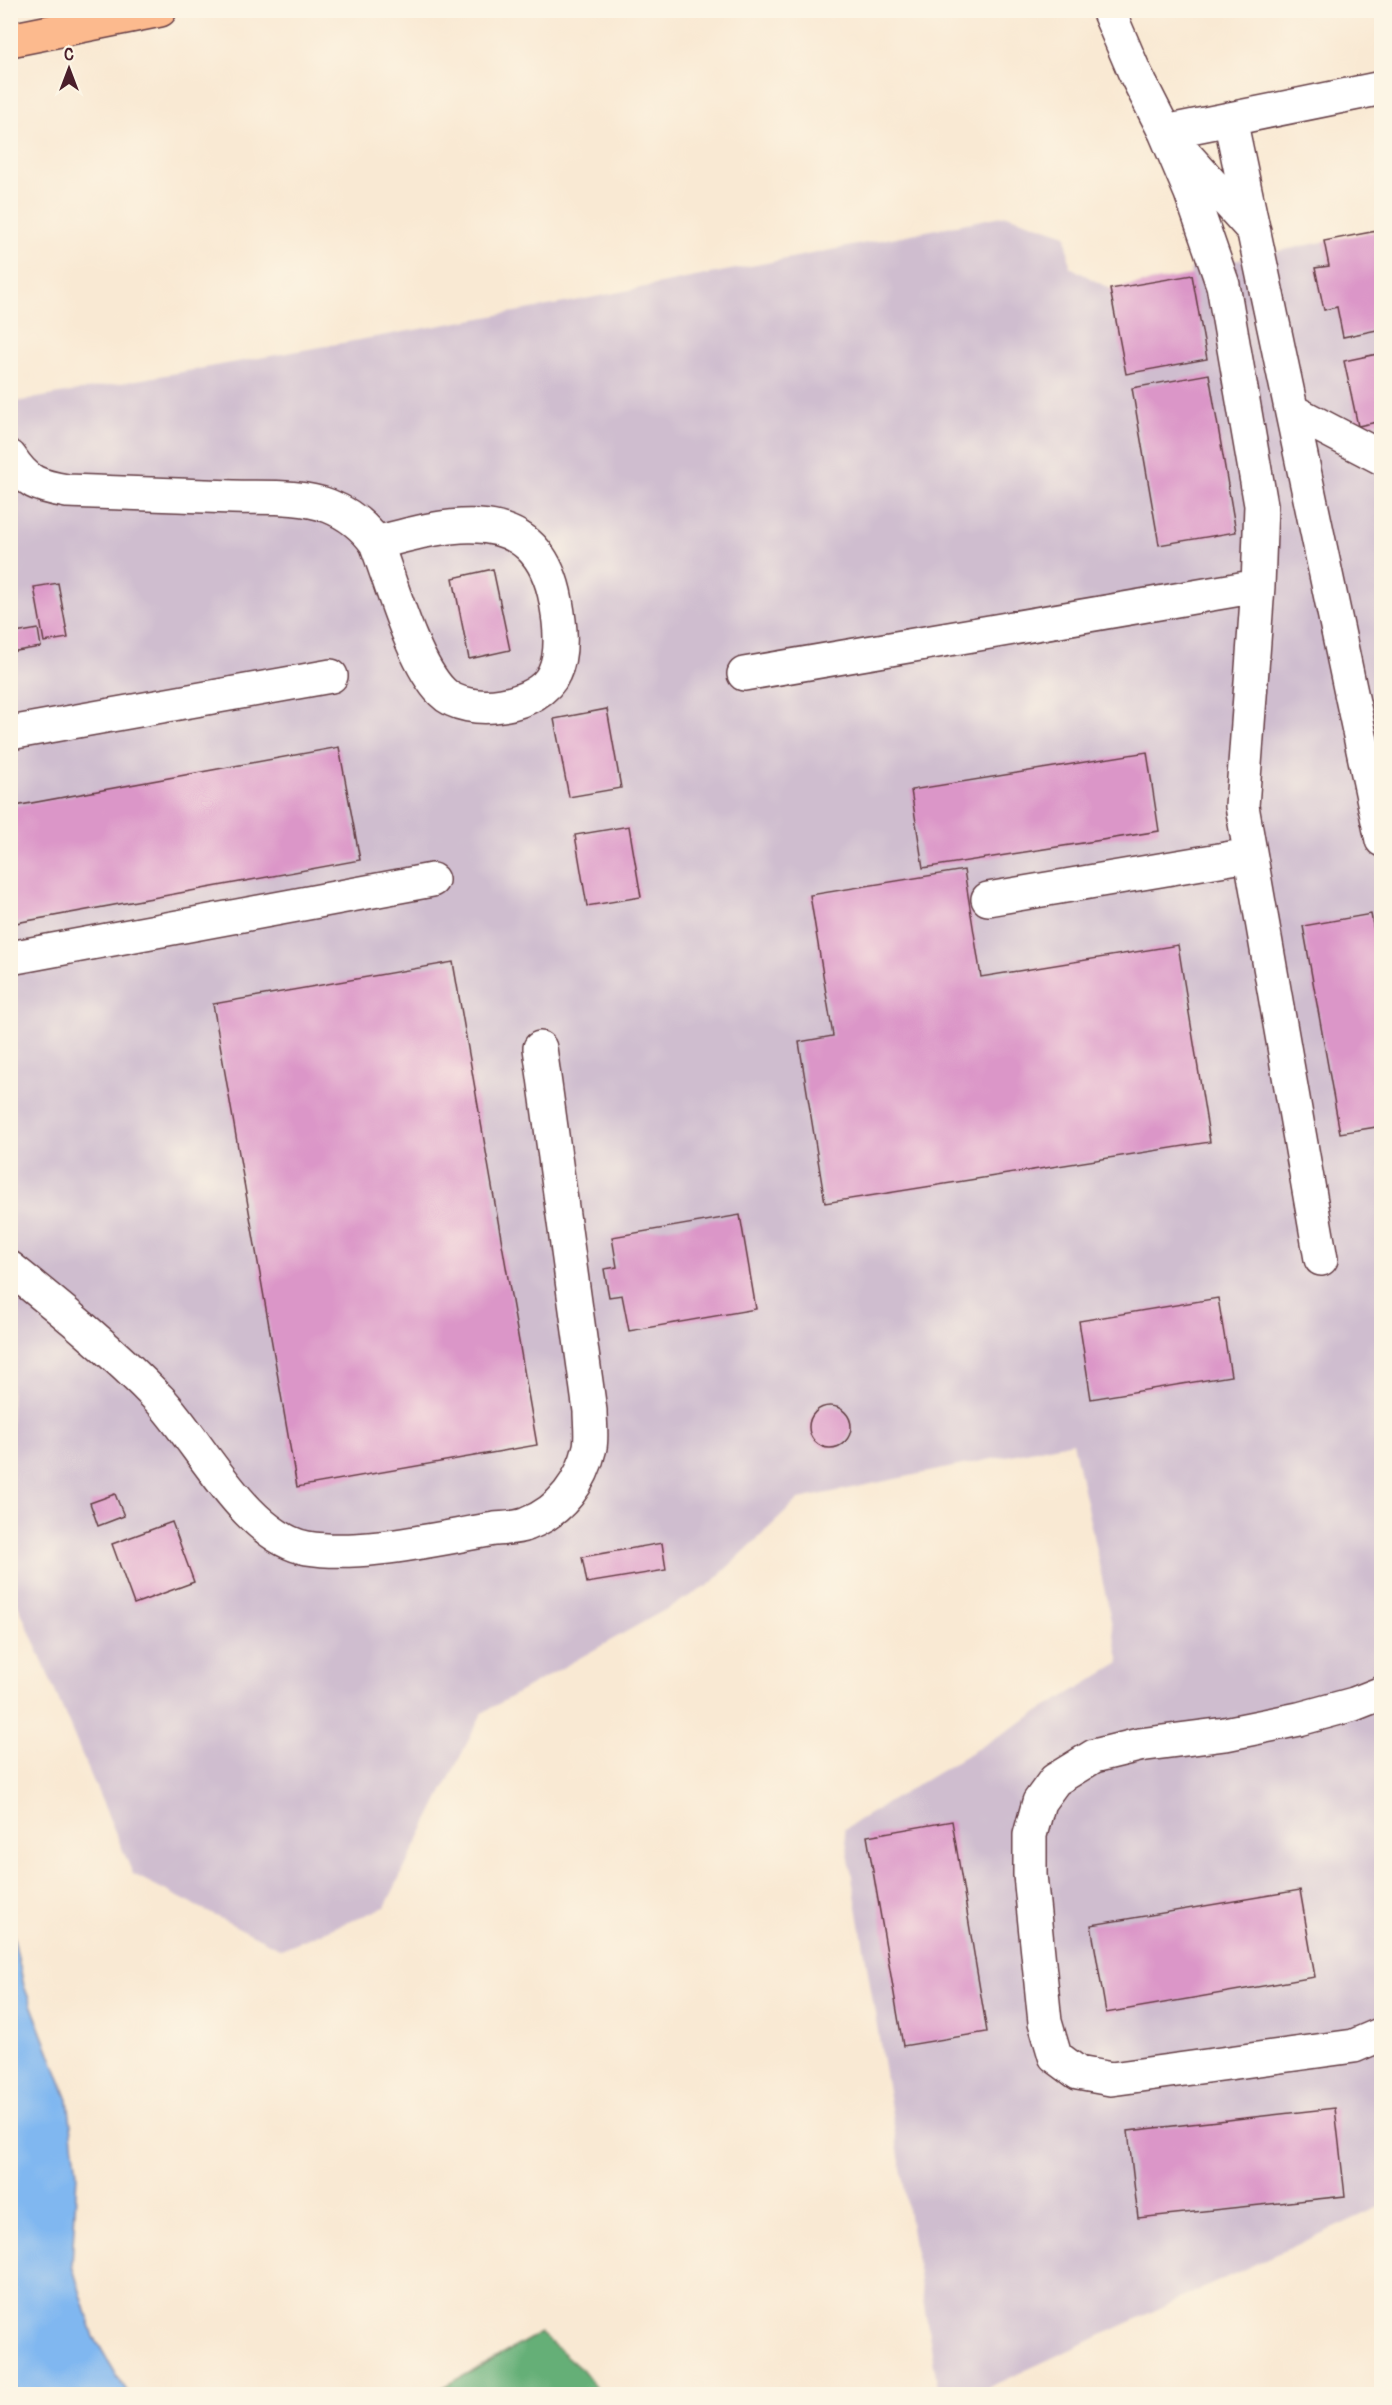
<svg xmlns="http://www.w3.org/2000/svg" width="1392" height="2405" font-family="Pangolin,sans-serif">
  <rect width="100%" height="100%" fill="#fcf5e5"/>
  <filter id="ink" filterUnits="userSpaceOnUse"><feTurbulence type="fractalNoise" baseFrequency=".0167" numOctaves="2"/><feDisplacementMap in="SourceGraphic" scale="12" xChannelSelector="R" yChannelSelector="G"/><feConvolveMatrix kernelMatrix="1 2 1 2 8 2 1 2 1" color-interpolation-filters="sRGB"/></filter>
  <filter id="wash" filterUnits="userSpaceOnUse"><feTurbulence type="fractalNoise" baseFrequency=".008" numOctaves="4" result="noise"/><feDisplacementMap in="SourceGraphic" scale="24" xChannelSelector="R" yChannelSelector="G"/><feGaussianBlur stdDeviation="1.35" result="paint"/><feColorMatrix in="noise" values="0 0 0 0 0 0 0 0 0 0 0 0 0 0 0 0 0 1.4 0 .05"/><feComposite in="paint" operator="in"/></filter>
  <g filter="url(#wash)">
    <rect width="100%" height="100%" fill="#f9e9d3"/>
    <path fill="#cfbdcf" d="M1007 215 1066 235 1070 267 1110 289 1191 275 1190 269 1381 230V2206L974 2394H939L844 1829 1120 1663 1073 1442 799 1499 709 1585 482 1713 385 1907 281 1949 133 1874 11 1588 10 403 570 302Z"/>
    <path fill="#65af77" stroke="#586751" stroke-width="1.5" d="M540 2333 582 2370 601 2394H435V2392Z"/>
    <path fill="#80b7f0" stroke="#656b8e" stroke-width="1.5" d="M11 1925 24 1986 68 2100 77 2174 72 2265 94 2337 128 2394H18L11 2379Z"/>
    <g id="blocks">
      <path fill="#db96c8" d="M1382 230V329L1343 337 1337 307 1324 310 1315 268 1329 266 1324 241Z
        M1192 275 1207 359 1126 374 1110 289Z
        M1382 353V421L1358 426 1344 361Z
        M1209 374 1236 532 1159 545 1132 388Z
        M493 569 510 650 469 659 453 578Z
        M58 583 68 638 44 642 34 587Z
        M38 629 41 647 10 652V634Z
        M607 709 621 788 569 797 554 719Z
        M339 747 360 860 10 924V807Z
        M1147 752 1159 831 923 868 911 790Z
        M629 826 641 897 587 906 575 835Z
        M964 870 981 977 1178 945 1210 1142 825 1203 799 1042 833 1036 810 895Z
        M1371 914 1382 975V1126L1340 1133 1303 926Z
        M453 962 537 1445 297 1487 213 1004Z
        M740 1215 756 1309 629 1331 622 1295 609 1297 604 1269 617 1267 612 1237Z
        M1218 1298 1231 1376 1091 1399 1079 1321Z
        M809 1427a21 21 0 1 1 42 0a21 21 0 1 1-42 0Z
        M115 1494 124 1516 98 1526 90 1503Z
        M172 1522 194 1582 134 1604 112 1544Z
        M662 1543 666 1570 587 1583 582 1557Z
        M952 1821 987 2032 903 2046 867 1836Z
        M1300 1890 1315 1977 1106 2013 1091 1925Z
        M1335 2108 1345 2196 1138 2218 1128 2131Z"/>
    </g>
  </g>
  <g filter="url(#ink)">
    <use href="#blocks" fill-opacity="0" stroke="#643d44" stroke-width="1.5"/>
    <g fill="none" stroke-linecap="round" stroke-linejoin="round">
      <g stroke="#643d44" stroke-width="36">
        <path id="minor" d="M1108 10 1134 71 1165 132 1230 119 1382 840
          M1230 119 1382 88
          M1165 132 1191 193 1223 285 1261 505 1258 586 1242 806 1321 1259
          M1182 151 1254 231
          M1292 411 1382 458
          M10 457C27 483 38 486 67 491 122 493 178 495 233 497 264 498 300 495 329 506 349 514 364 526 376 543 391 582 413 663 442 692 467 718 540 707 554 673 564 652 560 623 556 601 537 500 449 523 376 543
          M744 674 1258 586
          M10 733 331 676
          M988 899 1249 855
          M10 958 432 880
          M10 1268C62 1310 114 1352 160 1400 199 1441 247 1538 307 1548 362 1557 439 1538 495 1529 505 1528 518 1528 527 1524 561 1511 582 1482 590 1447 592 1436 590 1422 590 1411L540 1048
          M1382 1693 1354 1704 1299 1719 1225 1734 1139 1745 1094 1756 1055 1780 1039 1802 1030 1835V1875L1045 2022 1055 2056 1078 2073 1111 2079 1354 2046 1382 2034"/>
      </g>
      <g stroke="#643d44" stroke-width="36">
        <path id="highway" d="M10 40 160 10"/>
      </g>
      <use href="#minor" stroke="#fff" stroke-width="33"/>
      <use href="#highway" stroke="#fcba8e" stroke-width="33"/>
    </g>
  </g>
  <rect width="1392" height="2405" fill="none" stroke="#fcf5e5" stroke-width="36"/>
  <g transform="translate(69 69)" stroke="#fcf5e5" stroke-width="4.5" paint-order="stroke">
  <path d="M0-4.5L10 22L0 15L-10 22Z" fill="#4a1f2b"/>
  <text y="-9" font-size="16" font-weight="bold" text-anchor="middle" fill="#4a1f2b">С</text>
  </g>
</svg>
